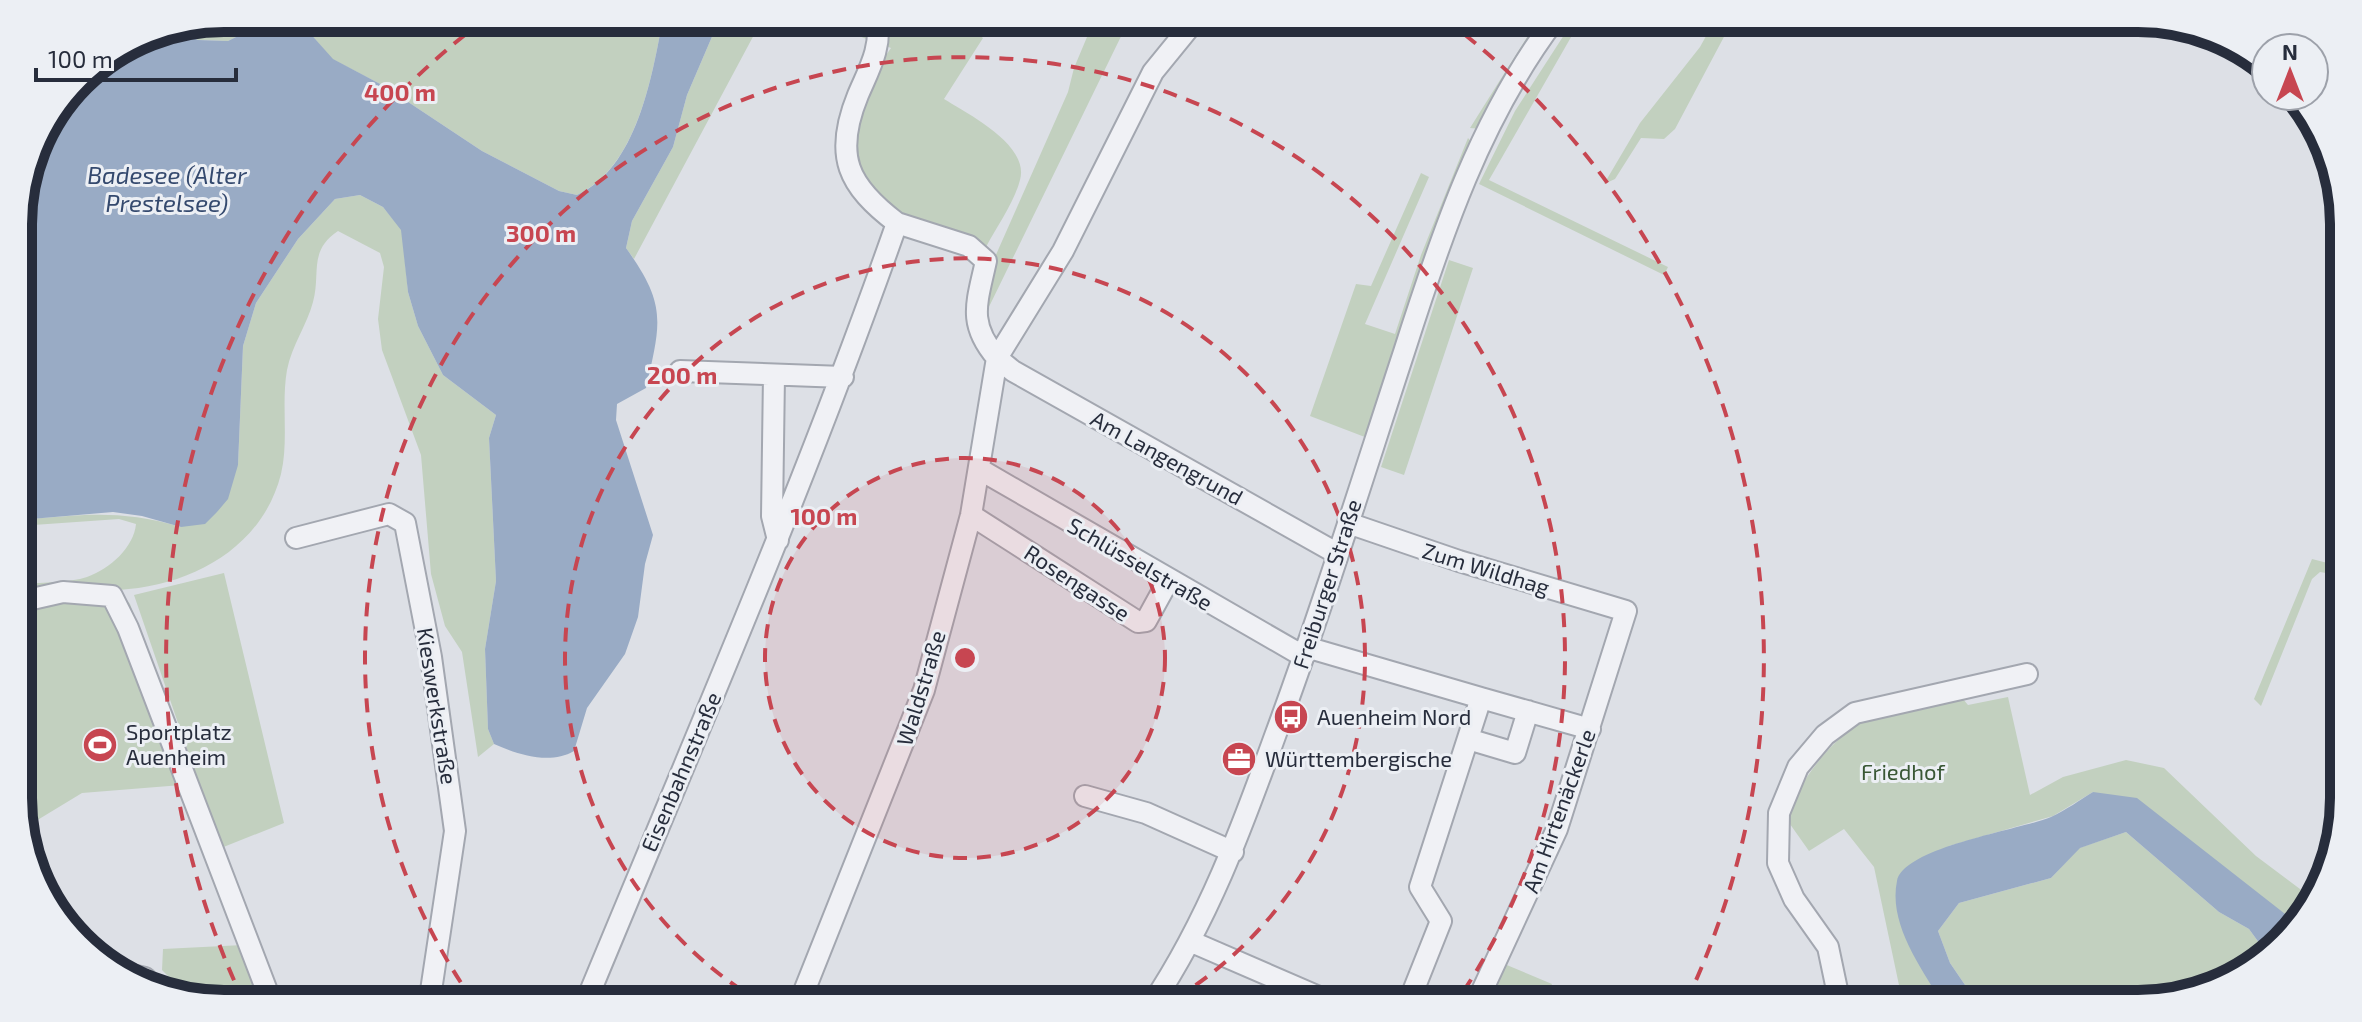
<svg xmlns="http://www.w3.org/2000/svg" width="2362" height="1022" font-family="'Exo 2',sans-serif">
  <rect width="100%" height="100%" fill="#dde0e6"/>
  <path fill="#c2d0bf" d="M224 18H663C652 77 637 167 577 195L559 191 482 151 384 86 332 59 308 31 260 25 228 41 198 40 166 29Z
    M720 18H763L634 259 626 248 632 221 673 147 687 95Z
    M810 18H956L983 38 944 99C968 114 1030 145 1020 180 1014 203 997 226 986 247 966 239 889 212 878 201 833 158 861 91 891 48Z
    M1095 18H1130L985 315 991 266 1068 92 1074 68Z
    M1539 18H1548L1481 129 1470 128Z
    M1575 18H1582L1489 180 1668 267 1664 275 1479 184 1515 111Z
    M1716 18H1734L1675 129 1664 139 1641 138 1615 179 1604 184 1640 123 1700 47Z
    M1468 138 1473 144 1370 439 1310 416 1356 284 1371 286 1421 173 1429 177 1365 324 1395 334 1421 255Z
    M360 195 383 207 402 230 408 292 418 326 443 375 496 415 489 438 496 581 485 649 488 729 494 744 478 757 462 652 445 626 431 574 421 455 382 350 378 319 384 267 380 253 338 231C308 251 321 273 313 302 307 325 292 345 287 370 281 404 289 440 281 474 262 549 190 586 119 590L130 604 194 784 82 793 21 830 19 588 24 584C44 582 69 583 87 577 110 569 134 547 136 524L119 519 19 526V520C83 515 118 509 181 527L238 465 243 346 256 303 298 239 335 199Z
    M1449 260 1473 268 1404 475 1381 467Z
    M2312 559 2343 567V576L2320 572 2312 579 2261 706 2254 699Z
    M224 573 284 823 221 848 134 595Z
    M2008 697 2030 795 2063 777 2126 760 2164 768 2256 856 2312 898 2294 921 2093 792 2053 816 1949 846 1917 959 1943 1004H1903L1874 867 1844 829 1809 851 1785 817C1801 779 1837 729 1878 714 1904 705 1936 704 1963 699L1968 705Z
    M2126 832 2219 912 2249 929 2268 955 2263 962 2151 1004H1978L1950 963 1938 931 1959 903 2051 878 2079 848Z
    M243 945 264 1004C212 1004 200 1009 162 970L163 949Z
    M1502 963 1552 984 1543 1004H1482Z"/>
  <path fill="#99abc5" d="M663 18H720L687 95 673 147 632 221 626 248C667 305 661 322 646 388L617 404 616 420 653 535 645 564 638 617 625 654 587 708 574 751C550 765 519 755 494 744L488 729 485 649 496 581 489 438 496 415 443 375 418 326 408 292 401 230 383 207 360 195 335 199 298 239 256 303 243 346 238 465 228 499 217 512 205 524 181 527 142 516 113 512 19 520 18 210 39 133 88 69 145 33 166 29 198 40 228 41 260 25 285 21 308 31 333 59 384 86 482 151 559 191 577 195C637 168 652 77 663 18Z
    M2093 792 2137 798 2294 921 2268 955 2249 929 2219 912 2126 832 2080 848 2051 878 1959 903 1938 931 1950 963 1978 1004H1943C1922 969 1888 924 1897 881 1904 847 2020 830 2051 817 2066 810 2080 800 2093 792Z"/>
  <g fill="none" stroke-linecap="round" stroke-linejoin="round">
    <g stroke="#a3a7b0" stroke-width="24">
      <path id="minor" d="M1197 18 1153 72 1063 251 997 358 1013 371 1338 554
        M680 371 843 377
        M774 375 772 516 778 540
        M979 469 1303 656
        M971 515 1138 622 1146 621 1168 581
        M1348 523 1459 561 1626 611 1557 829 1476 1004
        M296 538 389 514 405 523 431 657 455 831 429 1004
        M19 602 63 592 112 596 128 628 272 1004
        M1306 647 1481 698 1420 887 1441 921 1408 1004
        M1481 698 1590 729
        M1468 739 1515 753 1528 711
        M1085 796 1146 813 1233 852
        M1192 942 1335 1004
        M127 974 145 978 158 991
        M585 1004C692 745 804 488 897 223 848 186 833 156 858 95 869 69 882 48 877 18
        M799 1004 924 690 971 515 997 358C967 323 977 303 986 261L969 246 897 223
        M1152 1004C1208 920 1241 830 1275 736 1322 609 1362 480 1404 352 1441 236 1481 116 1556 18
        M1840 1004 1828 947 1794 899 1778 863 1779 813 1798 767 1825 735 1855 713 2027 674"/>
    </g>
    <use href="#minor" stroke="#f0f1f5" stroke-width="20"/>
  </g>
  <circle cx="965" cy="658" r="200" fill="#c74651" fill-opacity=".12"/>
  <g fill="none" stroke="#c74651" stroke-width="4" stroke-dasharray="14 10">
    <circle cx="965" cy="658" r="200"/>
    <path d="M762 1003A400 400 0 1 1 1168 1003"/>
    <path d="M474 1002A600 600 0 1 1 1456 1002"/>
    <path d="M244 1002A799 799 0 0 1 484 20M1446 20A799 799 0 0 1 1686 1002"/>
  </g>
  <defs>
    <g id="bus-disc" transform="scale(1.8)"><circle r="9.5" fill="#c74651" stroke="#eceff4"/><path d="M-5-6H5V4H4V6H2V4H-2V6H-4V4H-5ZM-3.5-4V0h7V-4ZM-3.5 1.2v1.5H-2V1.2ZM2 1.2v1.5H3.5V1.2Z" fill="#fff"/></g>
    <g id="stadium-disc" transform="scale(1.8)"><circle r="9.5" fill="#c74651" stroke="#eceff4"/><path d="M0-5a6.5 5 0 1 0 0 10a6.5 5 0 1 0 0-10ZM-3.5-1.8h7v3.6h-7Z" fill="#fff"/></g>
    <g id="office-disc" transform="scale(1.8)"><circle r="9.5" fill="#c74651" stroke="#eceff4"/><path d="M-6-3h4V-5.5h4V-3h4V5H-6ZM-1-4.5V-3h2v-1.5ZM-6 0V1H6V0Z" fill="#fff"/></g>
  </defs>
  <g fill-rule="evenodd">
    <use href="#bus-disc" x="1291" y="717"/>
    <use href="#stadium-disc" x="100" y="745"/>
    <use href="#office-disc" x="1239" y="759"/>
  </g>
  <g text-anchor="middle" stroke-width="6" stroke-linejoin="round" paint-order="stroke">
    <g font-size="22" fill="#272d3c" stroke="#eceff4">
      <text transform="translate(1167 458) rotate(29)" y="8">Am Langengrund</text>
      <text transform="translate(1140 564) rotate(30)" y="8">Schlüsselstraße</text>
      <text transform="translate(1486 569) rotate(17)" y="8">Zum Wildhag</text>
      <text transform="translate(1077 583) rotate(33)" y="8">Rosengasse</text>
      <text transform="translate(1327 584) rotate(-72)" y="8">Freiburger Straße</text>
      <text transform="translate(921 688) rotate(-73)" y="8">Waldstraße</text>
      <text transform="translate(437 706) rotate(81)" y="8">Kieswerkstraße</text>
      <text transform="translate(681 772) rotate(-67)" y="8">Eisenbahnstraße</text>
      <text transform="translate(1559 811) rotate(-70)" y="8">Am Hirtenäckerle</text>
    </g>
    <g font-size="22" fill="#272d3c" stroke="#eceff4" text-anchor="start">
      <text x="1317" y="725">Auenheim Nord</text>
      <text x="126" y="740">Sportplatz<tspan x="126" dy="25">Auenheim</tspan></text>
      <text x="1265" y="767">Württembergische</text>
    </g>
    <g font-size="22" fill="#395735" stroke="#eceff4">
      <text x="1903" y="780">Friedhof</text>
    </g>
    <g font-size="24" font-style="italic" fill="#34496e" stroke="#eceff4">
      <text x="167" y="184">Badesee (Alter<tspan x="167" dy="28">Prestelsee)</tspan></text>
    </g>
  </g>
  <path d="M0 0H2362V1022H0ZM224 32H2138A192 192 0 0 1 2330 224V798A192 192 0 0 1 2138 990H224A192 192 0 0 1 32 798V224A192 192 0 0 1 224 32Z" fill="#eceff4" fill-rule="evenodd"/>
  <path fill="none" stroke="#272d3c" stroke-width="10" d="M224 32H2138A192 192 0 0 1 2330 224V798A192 192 0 0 1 2138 990H224A192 192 0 0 1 32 798V224A192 192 0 0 1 224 32Z"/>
  <circle cx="965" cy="658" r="12" fill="#c74651" stroke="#eceff4" stroke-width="4"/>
  <g font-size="24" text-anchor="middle" font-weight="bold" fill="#c74651" stroke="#eceff4" stroke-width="6" stroke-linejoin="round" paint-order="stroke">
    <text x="400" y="101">400 m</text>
    <text x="541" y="242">300 m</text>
    <text x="682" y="384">200 m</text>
    <text x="824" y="525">100 m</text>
  </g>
  <g transform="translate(2290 72)"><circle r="38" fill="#eceff4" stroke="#9da1aa" stroke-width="2"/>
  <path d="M0-6L14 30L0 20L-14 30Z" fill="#c74651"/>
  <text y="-12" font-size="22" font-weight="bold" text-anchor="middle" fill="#272d3c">N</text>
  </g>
  <path d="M36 68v12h200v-12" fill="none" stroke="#272d3c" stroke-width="4"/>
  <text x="48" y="68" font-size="24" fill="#272d3c" stroke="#eceff4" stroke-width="6" paint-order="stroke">100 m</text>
</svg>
